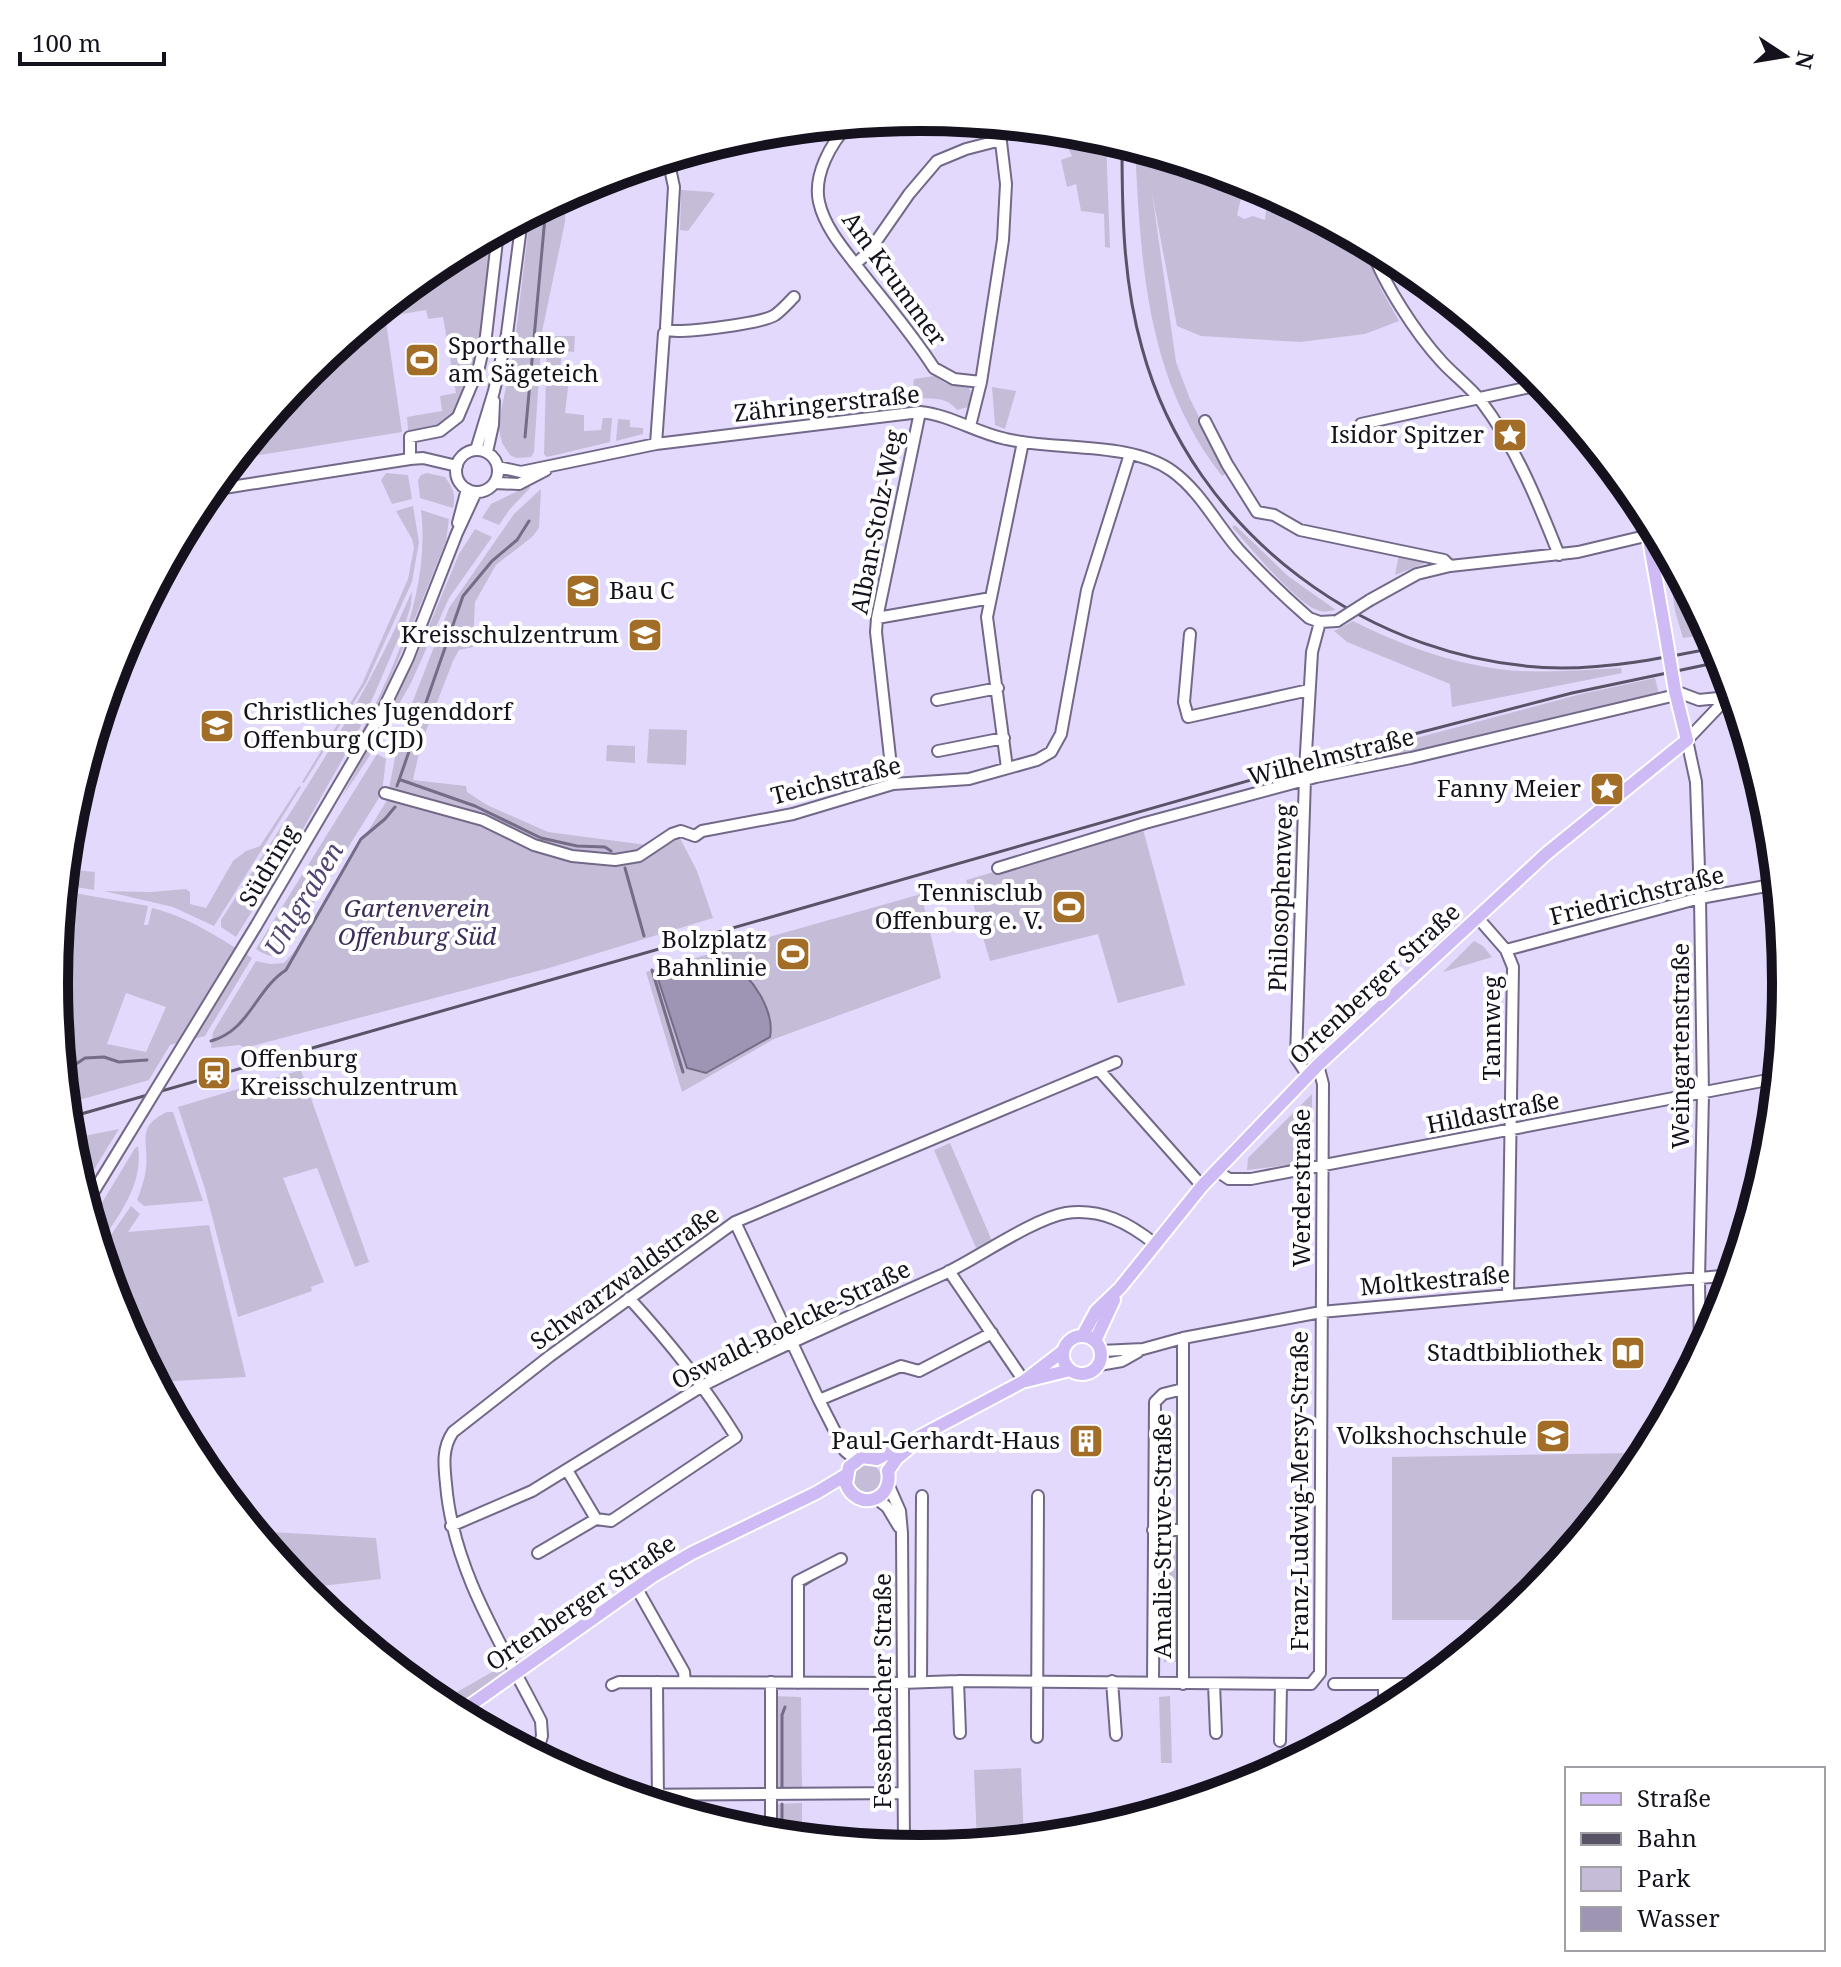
<svg xmlns="http://www.w3.org/2000/svg" width="1841" height="1967" font-family="'Noto Serif',serif">
  <rect width="100%" height="100%" fill="#e3d9fd"/>
  <path fill="#c5bdd8" fill-rule="evenodd" d="M1059 131 1090 134 1106 139 1110 248 1105 247 1104 214 1081 211 1076 184 1067 187 1061 160 1072 156Z
    M1135 147 1253 183 1360 241 1381 289 1399 321 1365 334 1300 342 1201 336 1177 326 1152 193 1176 362 1190 399 1227 473 1222 476C1146 379 1141 265 1135 147ZM1243 190H1254L1258 195 1268 196 1265 220 1253 216 1244 219 1237 215Z
    M681 190 711 192 715 194 688 231 680 230Z
    M566 195 565 222 542 332 534 452 531 457 516 458 510 455 502 443 498 425 514 349 530 215Z
    M491 235C487 280 481 393 445 422 434 431 421 429 408 430L407 417 442 411 440 396 456 393 443 317 428 319 426 310 402 314 386 322 402 432 235 459 308 370 439 263Z
    M553 336H575L574 352 562 351 560 370 570 371 565 413 584 415V431L601 430 603 418H612L610 442 547 457 544 454 547 340Z
    M934 376 945 383 969 388 972 396 968 407 957 410C945 395 932 400 915 398L912 391 914 379Z
    M992 387 1016 391 1005 429 995 425Z
    M618 419 630 420V427L643 428V434L616 441Z
    M386 473 408 475 412 499 392 504 381 480Z
    M427 473 445 477C453 488 456 494 453 508L420 498 418 480 421 475Z
    M530 485V488L510 509 499 525 482 518 491 504Z
    M541 489 539 528 532 537 496 565 475 602 473 647 459 650 453 661 421 744 413 780 466 786 467 792 487 805 548 832 647 845C597 879 517 830 466 812 440 803 414 796 389 788L396 753 411 706 449 608 514 514Z
    M413 506 419 542 412 582 366 683 304 783 302 782 362 684 408 579 414 548 412 539 396 511Z
    M421 510 449 519 446 541 385 693 325 801C371 712 433 614 421 510Z
    M1235 525 1288 576 1336 610C1329 611 1323 613 1317 610 1296 603 1248 545 1232 527Z
    M475 529 492 537 449 598 411 683 367 760 342 797 414 662 459 554Z
    M1666 548 1712 634 1683 638 1675 611Z
    M1399 554 1426 560 1428 562 1395 575Z
    M412 591 411 605 406 621 358 732 303 829 236 937 221 927V920C290 812 362 709 412 591Z
    M1353 621C1399 644 1447 662 1498 669 1538 674 1581 670 1621 668L1622 673 1452 707 1450 684 1347 642 1334 631Z
    M1655 678 1659 694 1320 774 1315 769V765L1581 694Z
    M649 729 687 730 686 765 647 763Z
    M607 745 635 746V763L606 761Z
    M377 754 386 759 382 793 283 952C273 959 265 955 256 949Z
    M299 786 301 787 214 926 173 907 104 891 151 892 186 889 190 892V904L206 908 233 861 246 851 260 846Z
    M389 797 503 832 550 854 593 863 629 865 680 838 697 871 713 918 549 968 252 1046V1051L242 1054 244 1048 240 1045 211 1048 213 1032 256 961 270 964 284 963 293 953Z
    M1143 829 1185 985 1118 1003 1098 934 990 961 966 880Z
    M65 869 95 872 94 890 64 885Z
    M63 891 148 906 144 925H148L152 908C189 917 219 938 252 958L205 1036 170 1045 149 1080 76 1101 77 1105 66 1108 54 983 72 931 66 918 61 915ZM126 993 166 1007 146 1052 107 1044Z
    M921 894 941 978 774 1039 682 1092 646 972Z
    M1474 941 1483 946 1492 957 1443 972Z
    M301 1070 369 1262 355 1267 317 1168 283 1178 324 1282 311 1287 312 1291 238 1317 205 1189 178 1107Z
    M1312 1094V1162L1247 1170 1248 1158Z
    M167 1112H173L203 1201 144 1206 137 1200C141 1190 145 1178 146 1168 149 1142 135 1127 167 1112Z
    M119 1129 82 1189 69 1139Z
    M950 1143 992 1241 976 1248 934 1150Z
    M138 1146C144 1184 119 1215 99 1245L91 1221 135 1148Z
    M131 1206 140 1214 128 1232 209 1225 246 1377 156 1382 120 1315 100 1251Z
    M1632 1453V1476L1533 1597 1505 1620H1392V1457Z
    M853 1478a14 14 0 1 1 28 0a14 14 0 1 1-28 0Z
    M271 1532 376 1538 381 1579 314 1587 299 1585 270 1551Z
    M1165 1543H1177L1176 1662H1164Z
    M504 1665 507 1669 451 1710 438 1703Z
    M774 1696 801 1697 802 1789H775Z
    M1170 1696 1172 1763H1161L1159 1697Z
    M1021 1768 1024 1840 977 1844 974 1770Z
    M802 1803V1838L775 1836V1804Z"/>
  <path fill="#9e94b4" stroke="#756d87" stroke-width="2" d="M704 960C712 960 722 959 729 963 752 975 775 1011 770 1037L706 1073 687 1068 656 973Z"/>
  <g fill="none" stroke-linecap="round" stroke-linejoin="round">
    <path stroke="#756d87" stroke-width="3" d="M525 437 546 206
      M401 780 475 806 541 838 577 846 605 847 611 851
      M397 786 463 596 492 561 517 540 529 521
      M625 868 644 936
      M652 970 683 1072
      M211 1041C250 1030 255 990 286 970L361 839 385 819 395 807
      M63 1079 73 1066 85 1058 104 1057 119 1062 147 1060
      M73 1160 74 1140
      M803 1586 827 1571
      M782 1790V1715L785 1707
      M782 1836V1804"/>
    <g stroke="#726988" stroke-width="14">
      <path id="minor" d="M849 124C831 143 813 175 819 202 824 225 841 246 856 265 882 299 911 332 934 368L954 379 981 382
        M1371 247C1382 282 1417 335 1442 362 1454 375 1470 387 1481 401 1516 447 1538 502 1559 555
        M855 264 868 253 909 194 937 161 966 149 1001 140
        M666 327 674 187 668 159
        M667 330C682 334 763 323 775 315 782 310 788 303 794 297
        M1205 421 1227 464 1257 512 1274 515 1300 530 1444 560 1450 566
        M1361 424 1544 384
        M970 426 981 382 1003 240 1006 184 999 125
        M656 444 664 333
        M456 471a21 21 0 1 1 42 0a21 21 0 1 1-42 0Z
        M476 450 494 391 507 334 522 219
        M487 452 493 425 494 401
        M410 459V437L440 431 458 417 479 367 486 336 498 232
        M498 467 521 472 656 444 920 412C951 415 976 433 1006 439 1056 451 1130 441 1172 471 1200 491 1217 525 1239 550 1261 574 1285 597 1309 618L1320 622 1337 621
        M495 483 519 484 546 470
        M213 486 224 488 410 459 423 458 457 466
        M458 523 467 489
        M1370 600 1417 574 1450 566 1578 552 1658 533
        M877 618 991 598
        M1190 634 1184 702 1188 717 1309 690
        M1675 691 1699 700 1728 697
        M937 700 998 688
        M1307 736 1312 652 1320 622
        M938 751 1004 738
        M1007 768 987 617 1023 442
        M1305 778 1296 1058 1308 1076
        M893 784 876 632 877 618 920 412
        M385 793 483 820 534 845 572 856 615 860 639 856 672 834 681 831 695 836 702 831 793 814 893 784 969 779 1037 760 1051 752 1061 734 1087 590 1130 454
        M998 868 1145 823 1316 777 1411 758 1676 695
        M1478 918 1506 950 1513 967 1508 1294
        M256 926 382 712 408 658 457 533 476 492
        M1506 950 1700 898 1777 884
        M1099 1070 1202 1186
        M1217 1171 1229 1179H1251L1778 1078
        M86 1204 102 1178
        M735 1222 819 1400 845 1451 856 1460
        M949 1271 1024 1381
        M1183 1338V1684
        M1101 1351 1143 1349 1183 1338 1321 1312 1733 1275
        M1700 1354 1699 1279 1703 1094 1700 898 1696 782 1687 740 1728 697
        M1099 1365 1122 1361 1138 1352
        M819 1400 901 1366 919 1371 992 1333
        M567 1470 596 1519 611 1521 736 1437C703 1384 671 1344 629 1298
        M889 1486 900 1511 902 1533 904 1848
        M877 1499 887 1507 899 1527
        M451 1526 532 1491 704 1385 736 1369C805 1335 876 1305 946 1273 979 1257 1033 1219 1066 1213 1101 1208 1129 1223 1155 1244
        M1153 1530H1183
        M538 1553 596 1519
        M636 1587 684 1672 685 1682
        M958 1681 960 1733
        M1112 1681 1116 1735
        M657 1682 658 1805
        M771 1682V1835
        M921 1682 922 1496
        M1153 1682 1155 1402 1163 1394 1183 1389
        M798 1683V1581L841 1559
        M1214 1684 1216 1733
        M1334 1684H1426
        M612 1685 619 1682 901 1683 958 1681 1311 1684 1320 1673 1323 1084 1318 1065
        M1384 1714V1684
        M1037 1737 1038 1496
        M1280 1741 1281 1685
        M536 1756 542 1736 541 1721C503 1646 453 1571 446 1484 444 1465 442 1448 453 1432L550 1356 735 1222 1116 1062
        M624 1795 903 1793"/>
    </g>
    <g stroke="#fff" stroke-width="16">
      <path id="major" d="M1643 505 1666 637
        M1083 1335 1096 1311 1120 1288 1202 1186 1318 1065 1546 854 1687 740 1675 691
        M1063 1355a19 19 0 1 1 38 0a19 19 0 1 1-38 0Z
        M1095 1341 1114 1300
        M1026 1381 1070 1370
        M877 1459 1024 1381 1063 1351
        M877 1459 862 1457 849 1467 846 1484C857 1512 894 1501 888 1471
        M888 1471 897 1458 914 1444
        M458 1714 653 1576 692 1553 816 1493 846 1475"/>
    </g>
    <use href="#minor" stroke="#fff" stroke-width="10"/>
    <use href="#major" stroke="#cebaf5" stroke-width="12"/>
    <path stroke="#595367" stroke-width="3" d="M1122 143C1122 213 1123 281 1142 348 1192 533 1372 666 1562 668 1615 668 1667 657 1719 647
      M67 1118 1391 740 1572 693 1724 661"/>
    <g stroke="#726988" stroke-width="14" stroke-linecap="butt">
      <path id="minor-bridge" d="M1337 621 1370 600
        M1305 770 1307 736
        M102 1178 256 926"/>
    </g>
    <g stroke="#fff" stroke-width="16" stroke-linecap="butt">
      <path id="major-bridge" d="M1666 637 1675 691"/>
    </g>
    <use href="#minor-bridge" stroke="#fff" stroke-width="10"/>
    <use href="#major-bridge" stroke="#cebaf5" stroke-width="12"/>
  </g>
  <defs>
    <g id="stadium-square" transform="scale(1.8)"><rect x="-9" y="-9" width="18" height="18" rx="4" fill="#a26d26" stroke="#fff"/><path d="M0-5a6.5 5 0 1 0 0 10a6.5 5 0 1 0 0-10ZM-3.5-1.8h7v3.6h-7Z" fill="#fff"/></g>
    <g id="sight-square" transform="scale(1.8)"><rect x="-9" y="-9" width="18" height="18" rx="4" fill="#a26d26" stroke="#fff"/><path d="M0-6L1.8-2.2L6-1.7L2.9 1.2L3.7 5.4L0 3.3L-3.7 5.4L-2.9 1.2L-6-1.7L-1.8-2.2Z" fill="#fff"/></g>
    <g id="school-square" transform="scale(1.8)"><rect x="-9" y="-9" width="18" height="18" rx="4" fill="#a26d26" stroke="#fff"/><path d="M0-5L7-2L0 1L-7-2ZM-4 1L0 2.5L4 1V4Q0 6-4 4Z" fill="#fff"/></g>
    <g id="university-square" transform="scale(1.8)"><rect x="-9" y="-9" width="18" height="18" rx="4" fill="#a26d26" stroke="#fff"/><path d="M0-5L7-2L0 1L-7-2ZM-4 1L0 2.5L4 1V4Q0 6-4 4Z" fill="#fff"/></g>
    <g id="station-square" transform="scale(1.8)"><rect x="-9" y="-9" width="18" height="18" rx="4" fill="#a26d26" stroke="#fff"/><path d="M-3-6H3Q5-6 5-4V2Q5 4 3 4L4.5 6H3L1.5 4h-3L-3 6H-4.5L-3 4Q-5 4-5 2V-4Q-5-6-3-6ZM-3.5-4v3h7v-3ZM-3.5 1v1.5H-2V1ZM2 1v1.5H3.5V1Z" fill="#fff"/></g>
    <g id="library-square" transform="scale(1.8)"><rect x="-9" y="-9" width="18" height="18" rx="4" fill="#a26d26" stroke="#fff"/><path d="M-6-4Q-3-5.5-.7-3.5V5Q-3 3-6 4ZM6-4Q3-5.5 .7-3.5V5Q3 3 6 4Z" fill="#fff"/></g>
    <g id="building-square" transform="scale(1.8)"><rect x="-9" y="-9" width="18" height="18" rx="4" fill="#a26d26" stroke="#fff"/><path d="M-4-6H4V6H1V3H-1V6H-4ZM-2.5-4.3h1.7v1.8h-1.7ZM.8-4.3h1.7v1.8H.8ZM-2.5-1h1.7V.8h-1.7ZM.8-1h1.7V.8H.8Z" fill="#fff"/></g>
  </defs>
  <g fill-rule="evenodd">
    <use href="#stadium-square" x="422" y="360"/>
    <use href="#sight-square" x="1510" y="435"/>
    <use href="#school-square" x="583" y="591"/>
    <use href="#school-square" x="645" y="635"/>
    <use href="#university-square" x="217" y="726"/>
    <use href="#sight-square" x="1607" y="789"/>
    <use href="#stadium-square" x="1069" y="907"/>
    <use href="#stadium-square" x="793" y="954"/>
    <use href="#station-square" x="214" y="1073"/>
    <use href="#library-square" x="1628" y="1353"/>
    <use href="#university-square" x="1553" y="1436"/>
    <use href="#building-square" x="1086" y="1441"/>
  </g>
  <g text-anchor="middle" stroke-width="8" stroke-linejoin="round" paint-order="stroke">
    <g font-size="24" fill="#15111d" stroke="#fff">
      <text transform="translate(894 279) rotate(54)" y="8">Am Krummer</text>
      <text transform="translate(827 404) rotate(-6)" y="8">Zähringerstraße</text>
      <text transform="translate(877 522) rotate(-79)" y="8">Alban-Stolz-Weg</text>
      <text transform="translate(1331 757) rotate(-14)" y="8">Wilhelmstraße</text>
      <text transform="translate(836 781) rotate(-14)" y="8">Teichstraße</text>
      <text transform="translate(269 866) rotate(-59)" y="8">Südring</text>
      <text transform="translate(1637 896) rotate(-14)" y="8">Friedrichstraße</text>
      <text transform="translate(1281 898) rotate(-88)" y="8">Philosophenweg</text>
      <text transform="translate(1375 984) rotate(-43)" y="8">Ortenberger Straße</text>
      <text transform="translate(1492 1028) rotate(-90)" y="8">Tannweg</text>
      <text transform="translate(1681 1046) rotate(-90)" y="8">Weingartenstraße</text>
      <text transform="translate(1493 1113) rotate(-11)" y="8">Hildastraße</text>
      <text transform="translate(1302 1188) rotate(-90)" y="8">Werderstraße</text>
      <text transform="translate(625 1278) rotate(-36)" y="8">Schwarzwaldstraße</text>
      <text transform="translate(1435 1281) rotate(-5)" y="8">Moltkestraße</text>
      <text transform="translate(791 1325) rotate(-26)" y="8">Oswald-Boelcke-Straße</text>
      <text transform="translate(1300 1491) rotate(-90)" y="8">Franz-Ludwig-Mersy-Straße</text>
      <text transform="translate(1163 1536) rotate(-90)" y="8">Amalie-Struve-Straße</text>
      <text transform="translate(581 1603) rotate(-34)" y="8">Ortenberger Straße</text>
      <text transform="translate(883 1691) rotate(-90)" y="8">Fessenbacher Straße</text>
    </g>
    <g font-size="24" fill="#15111d" stroke="#fff" text-anchor="end">
      <text x="448" y="354" text-anchor="start">Sporthalle<tspan x="448" dy="28">am Sägeteich</tspan></text>
      <text x="1484" y="443">Isidor Spitzer</text>
      <text x="609" y="599" text-anchor="start">Bau C</text>
      <text x="619" y="643">Kreisschulzentrum</text>
      <text x="243" y="720" text-anchor="start">Christliches Jugenddorf<tspan x="243" dy="28">Offenburg (CJD)</tspan></text>
      <text x="1581" y="797">Fanny Meier</text>
      <text x="1043" y="901">Tennisclub<tspan x="1043" dy="28">Offenburg e. V.</tspan></text>
      <text x="767" y="948">Bolzplatz<tspan x="767" dy="28">Bahnlinie</tspan></text>
      <text x="240" y="1067" text-anchor="start">Offenburg<tspan x="240" dy="28">Kreisschulzentrum</tspan></text>
      <text x="1602" y="1361">Stadtbibliothek</text>
      <text x="1527" y="1444">Volkshochschule</text>
      <text x="1060" y="1449">Paul-Gerhardt-Haus</text>
    </g>
    <g font-size="24" font-style="italic" fill="#3c2c58" stroke="#fff">
      <text x="417" y="917">Gartenverein<tspan x="417" dy="28">Offenburg Süd</tspan></text>
    </g>
    <g font-size="26" font-style="italic" fill="#544473" stroke="#fff">
      <text transform="translate(304 899) rotate(-59)" y="9">Uhlgraben</text>
    </g>
  </g>
  <path d="M0 0H1841V1967H0ZM68 983a852 852 0 1 1 1704 0a852 852 0 1 1-1704 0Z" fill="#fff" fill-rule="evenodd"/>
  <path fill="none" stroke="#15111d" stroke-width="10" d="M68 983a852 852 0 1 1 1704 0a852 852 0 1 1-1704 0Z"/>
  <rect x="1565" y="1767" width="260" height="184" fill="#ffffff" stroke="#a1a0a5" stroke-width="2"/>
  <rect x="1581" y="1793" width="40" height="12" fill="#cebaf5" stroke="#a1a0a5" stroke-width="2"/>
  <text x="1637" y="1807" font-size="24" fill="#15111d">Straße</text>
  <rect x="1581" y="1833" width="40" height="12" fill="#595367" stroke="#a1a0a5" stroke-width="2"/>
  <text x="1637" y="1847" font-size="24" fill="#15111d">Bahn</text>
  <rect x="1581" y="1867" width="40" height="24" fill="#c5bdd8" stroke="#a1a0a5" stroke-width="2"/>
  <text x="1637" y="1887" font-size="24" fill="#15111d">Park</text>
  <rect x="1581" y="1907" width="40" height="24" fill="#9e94b4" stroke="#a1a0a5" stroke-width="2"/>
  <text x="1637" y="1927" font-size="24" fill="#15111d">Wasser</text>
  <g transform="translate(1785 56) rotate(102)" stroke="#ffffff" stroke-width="6" paint-order="stroke">
  <path d="M0-6L14 30L0 20L-14 30Z" fill="#15111d"/>
  <text y="-12" font-size="22" font-weight="bold" text-anchor="middle" fill="#15111d">N</text>
  </g>
  <path d="M20 52v12h144v-12" fill="none" stroke="#15111d" stroke-width="4"/>
  <text x="32" y="52" font-size="24" fill="#15111d" stroke="#ffffff" stroke-width="6" paint-order="stroke">100 m</text>
</svg>
